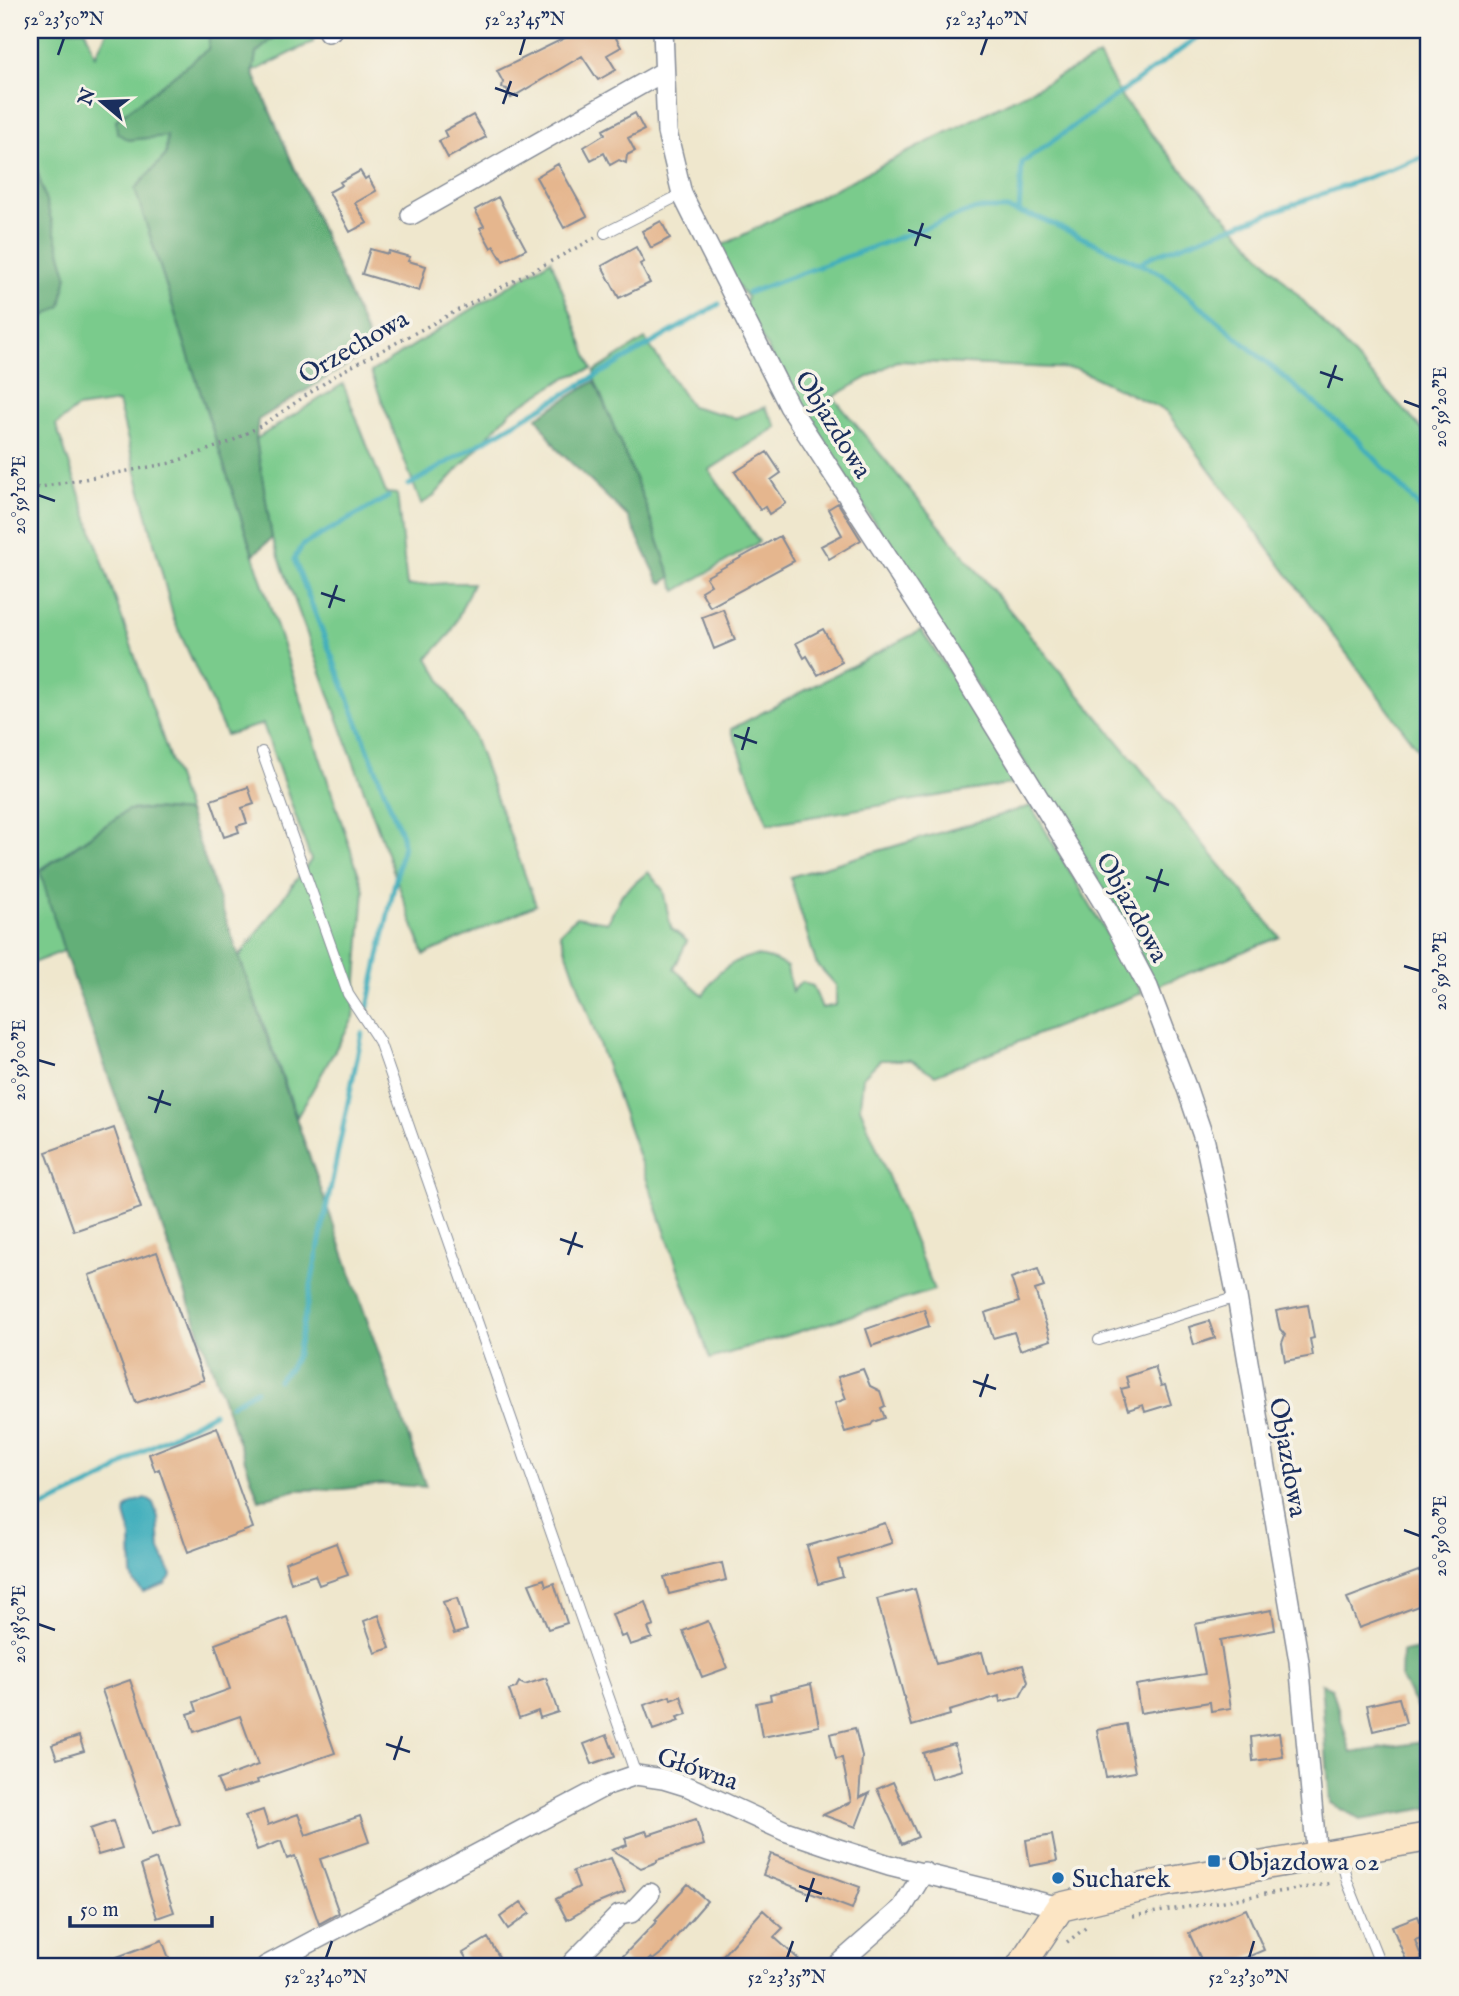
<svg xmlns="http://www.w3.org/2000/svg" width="1459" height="1996" font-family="'IM FELL English',serif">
  <rect width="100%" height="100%" fill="#f7f3e8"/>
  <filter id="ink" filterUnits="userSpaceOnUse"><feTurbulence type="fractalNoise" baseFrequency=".0143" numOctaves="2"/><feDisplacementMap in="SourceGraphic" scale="14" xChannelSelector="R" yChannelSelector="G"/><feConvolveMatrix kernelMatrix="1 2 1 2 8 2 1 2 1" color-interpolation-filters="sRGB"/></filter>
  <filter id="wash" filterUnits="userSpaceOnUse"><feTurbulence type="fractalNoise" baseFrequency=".00686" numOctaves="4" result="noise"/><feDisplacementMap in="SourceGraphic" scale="28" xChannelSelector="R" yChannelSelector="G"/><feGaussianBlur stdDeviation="1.57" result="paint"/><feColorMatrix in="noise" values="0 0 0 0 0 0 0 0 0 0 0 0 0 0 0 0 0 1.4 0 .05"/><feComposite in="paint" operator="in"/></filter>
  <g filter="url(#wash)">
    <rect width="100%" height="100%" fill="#efe7cd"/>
    <path fill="#7acb8c" stroke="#4a7d75" stroke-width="2" d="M30 30H85L95 56 108 30H210L209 49 116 120 128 140 167 136 166 155 135 189 253 555 364 890 354 1017 297 1117 239 957 311 860 263 724 226 735 174 620 118 402 77 408 56 425 188 812 152 809 128 810 40 870 64 951 30 964V325L61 305 67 275 30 146Z
      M283 30H314L313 42 253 72 256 53Z
      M1099 56 1122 98 1173 160 1429 437V764L1166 411 1077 369 897 361 833 397 1280 937 1154 987 1134 938 877 526 804 417 745 306 747 297 709 252Z
      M551 260 592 369 567 377 511 411 433 497 421 504 371 372Z
      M645 339 691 406 736 418 765 407 777 427 709 470 759 542 676 591 643 498 595 381 594 372Z
      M343 384 386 493 397 494 407 586 447 583H473L451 633 428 658 474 737 536 905 424 955 272 538 256 439Z
      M921 630 1023 782 768 824 731 729Z
      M1031 806 1142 993 935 1075 911 1060H880L863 1077 860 1107 934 1290 710 1359 560 933 576 917 608 922 622 894 648 872 663 890 671 928 687 941 674 969 703 995C709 988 713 978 720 972 744 953 762 951 787 967L792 992 801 982 813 986 822 1008 836 1005V985L816 963 790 877Z"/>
    <path fill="#63af78" stroke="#3f6f6b" stroke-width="2" d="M210 30H283L256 53 253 72 373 349 258 420 256 439 272 538 253 555 135 189 166 155 167 136 128 140 117 133 116 120 208 49Z
      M30 146 67 275 61 306 30 325Z
      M595 381 643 498 671 577 663 583 659 581 628 517 558 450 537 417Z
      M152 809 188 812 426 1487 382 1484 343 1489 296 1490 259 1500 64 951 40 871 128 810Z
      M1429 1647V1728L1401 1679 1402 1652Z
      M1321 1684 1332 1688 1351 1753 1429 1741V1808L1360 1820 1330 1803Z"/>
    <path fill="#40aebc" stroke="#2e6e8d" stroke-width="2" d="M145 1498 153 1503 158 1517 160 1550 172 1575 165 1584 143 1592 135 1584 132 1575 131 1535 125 1514 126 1509 132 1503Z"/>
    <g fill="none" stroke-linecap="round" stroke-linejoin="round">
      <path stroke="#40aebc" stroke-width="5" d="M1019 213 1022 163 1208 30
        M1140 264 1152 256 1429 155
        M748 293 976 209H1007L1042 219 1162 274 1357 439 1424 512 1429 522
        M409 485 719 304
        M368 1007 403 845 402 836 294 559 303 545 388 497
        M278 1380 290 1368 297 1354 362 1033
        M231 1405 256 1390
        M39 1509 106 1477 139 1453 214 1413"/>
    </g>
    <g id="blocks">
      <path fill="#e5b68e" d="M581 30H618L616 38 621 47 607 55 616 70 598 80 582 56 511 98 507 89 502 88 503 82 497 71Z
        M635 113 644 130 628 138 635 151 627 155 626 163 619 160 610 165 604 153 591 160 584 147 605 134 603 130Z
        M473 115 486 137 448 158 439 141 447 137 444 131Z
        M558 164 587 216 564 228 536 177Z
        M360 171 365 179 368 177 376 191 355 203 367 223 350 232 329 192 342 185 340 182Z
        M498 197 526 249 503 261 494 246 491 248 480 228 484 226 475 210Z
        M661 221 670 238 651 248 642 231Z
        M636 247 644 262 640 264 650 283 619 298 602 266Z
        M370 249 388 254 389 251 399 254 410 257 408 261 426 266 419 291 362 274Z
        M767 452 781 473 771 480 786 503 769 514 765 507 760 510 735 472Z
        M838 503 861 540 829 559 821 546 842 535 828 509Z
        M780 536 794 561 710 607 701 591 711 585 706 577Z
        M723 609 735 640 714 649 702 617Z
        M823 629 842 662 818 675 807 656 804 658 796 643Z
        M248 787 254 804 242 808 247 823 237 826 239 832 224 837 211 800Z
        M114 1128 141 1208 74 1231 46 1152Z
        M157 1252 204 1380 136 1403 89 1275Z
        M1038 1269 1044 1287 1035 1290 1051 1340 1020 1350 1014 1332 993 1338 985 1313 1019 1302 1011 1278Z
        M1308 1305 1314 1338 1310 1339 1313 1356 1285 1361 1282 1343 1285 1335 1280 1329 1276 1311Z
        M924 1309 929 1326 872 1346 866 1329Z
        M1209 1321 1215 1338 1194 1345 1189 1327Z
        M1155 1367 1161 1386 1165 1385 1171 1404 1145 1412 1143 1405 1128 1410 1121 1389 1129 1387 1126 1377Z
        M863 1369 870 1386 880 1391 885 1406 881 1408 885 1418 873 1422 871 1425 845 1432 835 1403 846 1399 838 1377Z
        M217 1427 253 1528 188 1552 159 1469 155 1471 149 1454Z
        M885 1523 892 1543 838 1560 843 1577 818 1584 807 1546Z
        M336 1543 348 1575 319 1585 315 1575 291 1583 285 1562Z
        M722 1563 726 1580 669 1594 664 1577Z
        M1429 1567V1602L1359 1628 1347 1598Z
        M544 1579 546 1586 554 1583 567 1623 548 1629 529 1584Z
        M915 1589 936 1664 982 1652 988 1674 1023 1665 1028 1682 1020 1697 1000 1702 999 1696 949 1711 950 1715 912 1726 877 1599Z
        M457 1598 467 1630 454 1634 443 1602Z
        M646 1602 654 1626 648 1628 652 1638 630 1645 626 1635 621 1637 612 1614Z
        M1272 1610 1275 1630 1220 1640 1231 1708 1211 1711 1210 1702 1140 1713 1136 1685 1205 1674 1195 1624Z
        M379 1615 390 1648 375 1653 364 1621Z
        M287 1617 335 1753 257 1780 258 1783 223 1793 217 1780 258 1765 240 1716 194 1732 188 1714 197 1711 194 1702 230 1689 215 1644Z
        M708 1621 727 1668 702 1677 683 1631Z
        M546 1678 558 1712 540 1718 538 1711 519 1718 509 1690 516 1688 519 1682 525 1685Z
        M130 1680 180 1824 152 1834 102 1690Z
        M811 1684 819 1726 762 1737 756 1703 771 1700 770 1694Z
        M670 1696 671 1700 681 1696 687 1714 677 1717 679 1721 653 1730 644 1705Z
        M1399 1698 1406 1723 1373 1731 1367 1705Z
        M1126 1724 1135 1772 1106 1777 1097 1730Z
        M855 1728 862 1756 859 1798 869 1793 856 1827 823 1815 851 1802 842 1758 836 1759 830 1734Z
        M1279 1733 1283 1757 1253 1761 1251 1737Z
        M607 1735 615 1756 592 1764 584 1744Z
        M79 1736 84 1751 57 1759 52 1745Z
        M954 1744 962 1770 931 1779 923 1753Z
        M893 1782 918 1837 902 1844 877 1789Z
        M263 1810 268 1825 298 1814 306 1835 360 1816 369 1842 320 1859 339 1913 319 1924 295 1856 287 1859 281 1841 257 1850 245 1816Z
        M696 1819 704 1845 657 1860V1862L641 1868 612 1850 627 1845 625 1838 646 1831 648 1835Z
        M113 1821 122 1848 98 1855 90 1829Z
        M1052 1835 1057 1861 1030 1866 1026 1840Z
        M771 1854 860 1887 852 1909 763 1875Z
        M611 1858 625 1892 589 1907 567 1920 556 1899 579 1887 573 1871Z
        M156 1859 174 1912 157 1918 141 1865Z
        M688 1884 707 1901 663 1952 653 1960 651 1958 643 1966H632L622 1957 657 1921 655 1920Z
        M521 1902 530 1913 508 1929 500 1917Z
        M1246 1909 1264 1950 1238 1961 1241 1966H1204L1189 1933Z
        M763 1910 783 1928 774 1937 806 1966H735L723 1955Z
        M1418 1916 1426 1936 1415 1940 1422 1959 1408 1965 1392 1926Z
        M488 1938 501 1960 490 1966H471L463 1953Z
        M162 1940 172 1966H97L96 1965Z"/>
    </g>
  </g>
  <g filter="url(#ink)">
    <use href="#blocks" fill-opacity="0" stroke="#858b96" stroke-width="2"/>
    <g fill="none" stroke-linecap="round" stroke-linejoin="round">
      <g stroke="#858b96" stroke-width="12">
        <path id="lane" d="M605 233 682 194
          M262 752 348 994 379 1041 636 1775
          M1099 1340 1237 1297
          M1340 1854 1347 1881 1381 1966"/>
      </g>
      <g stroke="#858b96" stroke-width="22">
        <path id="street" d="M663 30 667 132 682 194 702 234 789 406 949 652 1107 909 1148 987 1187 1089 1205 1142 1217 1198 1237 1297 1299 1661 1317 1858
          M328 32 332 30
          M411 215 663 72
          M266 1966 607 1785 636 1775 663 1779 689 1787 785 1831 829 1846 889 1865 1060 1907
          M578 1966 573 1962 619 1915 631 1913 650 1893
          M836 1966 902 1908 924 1872"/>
      </g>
      <g stroke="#858b96" stroke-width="31">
        <path id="secondary" d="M1021 1966 1060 1907 1166 1882 1429 1837"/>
      </g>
      <path stroke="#858b96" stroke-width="3.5" stroke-dasharray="2 5" stroke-linecap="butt" d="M30 489 171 463 230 442 264 424 339 373 595 238
        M1133 1916 1333 1883
        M1067 1942 1088 1926"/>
      <use href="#lane" stroke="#fff" stroke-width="10"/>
      <use href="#street" stroke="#fff" stroke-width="19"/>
      <use href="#secondary" stroke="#fce5c4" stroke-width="28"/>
    </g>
  </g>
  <path fill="none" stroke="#1b2f5e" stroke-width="2.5" d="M58 55 64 38M520 55 525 38M981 55 987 38M495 88 518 96M503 104 511 81M908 230 931 238M915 246 923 223M1320 372 1343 380M1328 388 1336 365M1404 401 1420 407M38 495 55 501M321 593 345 601M329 608 337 585M734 735 757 743M742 750 749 727M1146 877 1169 885M1154 892 1162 869M1404 966 1420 971M38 1060 55 1065M148 1097 171 1105M155 1113 163 1090M560 1239 583 1247M568 1255 576 1232M973 1381 996 1389M980 1397 988 1374M1404 1530 1420 1536M38 1624 55 1630M386 1744 410 1752M394 1760 402 1736M799 1886 822 1894M806 1902 814 1878M326 1958 332 1941M787 1958 793 1941M1249 1958 1254 1941"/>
  <g fill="#1f6fb2" stroke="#f7f3e8" stroke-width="2.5">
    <rect x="1207" y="1854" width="14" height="14" rx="3.5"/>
    <circle cx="1058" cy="1878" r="7"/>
  </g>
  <g text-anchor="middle" stroke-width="7" stroke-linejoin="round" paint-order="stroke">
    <g font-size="26" fill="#1b2f5e" stroke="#f7f3e8">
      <text transform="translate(353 346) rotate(-30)" y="9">Orzechowa</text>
      <text transform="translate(834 424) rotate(58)" y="9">Objazdowa</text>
      <text transform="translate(1133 907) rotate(61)" y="9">Objazdowa</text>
      <text transform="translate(1289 1457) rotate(80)" y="9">Objazdowa</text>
      <text transform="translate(698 1768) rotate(19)" y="9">Główna</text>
    </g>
    <g font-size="26" fill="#1b2f5e" stroke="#f7f3e8" text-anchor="start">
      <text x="1228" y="1870">Objazdowa 02</text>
      <text x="1072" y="1887">Sucharek</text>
    </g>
  </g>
  <rect width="1459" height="1996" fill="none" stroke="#f7f3e8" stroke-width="77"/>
  <g transform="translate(102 102) rotate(289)" stroke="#f7f3e8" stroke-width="5" paint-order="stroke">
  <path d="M0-5L12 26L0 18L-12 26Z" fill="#1b2f5e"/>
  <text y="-10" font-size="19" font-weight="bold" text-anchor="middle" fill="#1b2f5e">N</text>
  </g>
  <path d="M70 1916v10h142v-10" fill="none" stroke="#1b2f5e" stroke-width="3.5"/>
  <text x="80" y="1916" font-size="21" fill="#1b2f5e" stroke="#f7f3e8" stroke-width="5" paint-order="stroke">50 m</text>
  <rect x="38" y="38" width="1382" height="1920" fill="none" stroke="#1b2f5e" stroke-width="2.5"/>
  <g font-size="18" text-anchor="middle" fill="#1b2f5e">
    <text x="64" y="25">52°23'50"N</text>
    <text x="525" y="25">52°23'45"N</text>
    <text x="987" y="25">52°23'40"N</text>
    <text transform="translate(1440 407) rotate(-90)" y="6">20°59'20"E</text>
    <text transform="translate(19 495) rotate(-90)" y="6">20°59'10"E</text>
    <text transform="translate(1440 971) rotate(-90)" y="6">20°59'10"E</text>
    <text transform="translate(19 1060) rotate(-90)" y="6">20°59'00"E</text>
    <text transform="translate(1440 1536) rotate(-90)" y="6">20°59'00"E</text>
    <text transform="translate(19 1624) rotate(-90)" y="6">20°58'50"E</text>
    <text x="326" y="1983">52°23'40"N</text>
    <text x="787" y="1983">52°23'35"N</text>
    <text x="1249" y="1983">52°23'30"N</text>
  </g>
</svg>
